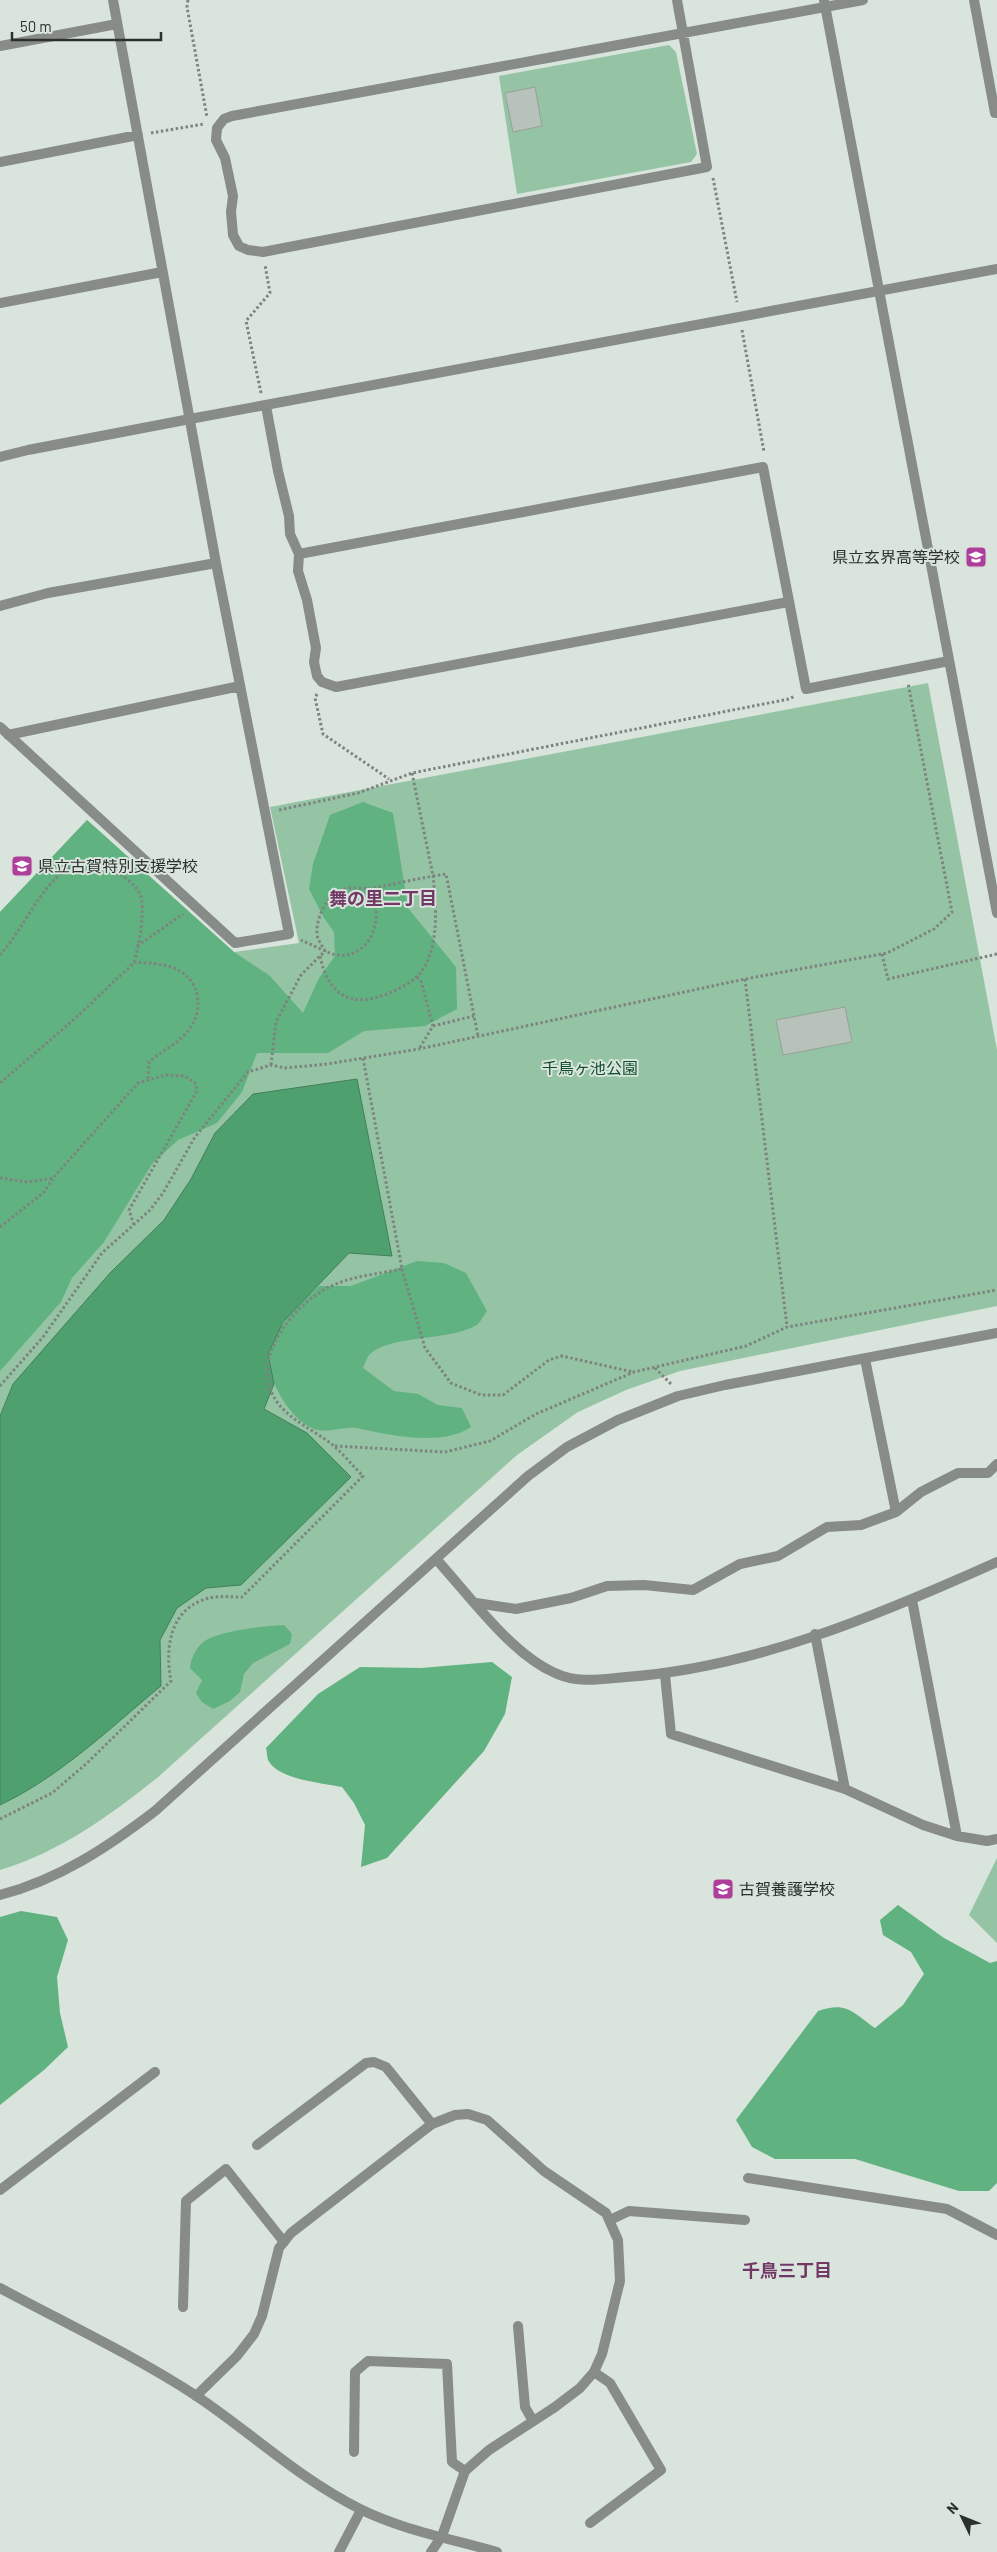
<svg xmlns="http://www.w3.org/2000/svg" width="997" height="2552" font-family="Barlow,'Noto Sans JP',sans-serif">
  <rect width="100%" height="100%" fill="#d9e4dc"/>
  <path fill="#95c4a5" d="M669 45 676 52 697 154 691 162 517 194 499 76Z
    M928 683 997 1050V1306L680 1371 626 1390 578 1412 517 1455 157 1778C109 1816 60 1852 0 1870V912L87 820 234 952 299 943 270 807Z
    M997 1858V1943L969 1915Z"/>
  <path fill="#60b280" d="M363 802 393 813 408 908 456 967 457 1009 425 1026 364 1031 328 1053H257L242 1092 217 1123 178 1140 152 1164 104 1242 72 1278 61 1302 0 1371V912L87 820 234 952 270 976 303 1013 319 978 335 956 334 932 324 918 309 889 313 864 330 815Z
    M417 1261 444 1263 466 1273 487 1311C483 1316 480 1324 475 1326 448 1341 390 1335 370 1354 367 1357 365 1364 363 1368L394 1391 418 1394 438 1405 462 1408 471 1427C442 1447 389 1435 356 1428 343 1426 326 1434 314 1429 298 1422 288 1409 280 1395 251 1345 286 1319 319 1286H351Z
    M284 1625 292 1634 290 1644 253 1663 244 1674 240 1692 230 1701 213 1709 202 1702 196 1693 202 1680 190 1668C191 1657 197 1645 208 1639 226 1630 263 1626 284 1625Z
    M492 1662 512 1677 505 1714 484 1751 387 1858 361 1867 365 1825 354 1803 342 1787C323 1783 278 1780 268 1760 267 1757 267 1751 266 1748L318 1694 360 1667 421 1668Z
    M898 1905 944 1938 990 1963 997 1961V2183L989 2191H959L855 2159H775L752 2147 736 2120 818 2011C847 2001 852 2012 875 2028L903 2005 924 1974 911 1952 883 1935 880 1920Z
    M21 1911 57 1917 68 1940 57 1977 60 2013 68 2047 44 2070 0 2105V1917Z"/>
  <path fill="#4ea06f" stroke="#447f5c" d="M357 1079 392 1256 349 1253 283 1322 268 1354 274 1384 264 1409 307 1433 351 1477 241 1585 206 1588 177 1608 160 1640 161 1686C110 1728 61 1776 0 1805V1416L13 1384 110 1273 164 1220 191 1179 215 1133 253 1094Z"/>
  <path fill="#b7c2bb" stroke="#96a099" d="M535 87 542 126 513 132 505 93Z
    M845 1007 852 1042 783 1055 776 1020Z"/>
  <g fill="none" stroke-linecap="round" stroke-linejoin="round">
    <path stroke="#7d847f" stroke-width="3" stroke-dasharray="2.5 2.5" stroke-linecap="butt" d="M188 0 187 7 207 117
      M151 133 204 124
      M713 178 737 302
      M742 330 764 452
      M261 393 246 321 270 293 265 265
      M317 694 315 698 323 734 389 779
      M412 773 433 876 446 874 478 1036
      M279 810 358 793 412 773 789 699 795 696
      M137 946 183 914
      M882 954 888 979 997 954
      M0 955C23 930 39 888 67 869 88 856 130 873 140 894 146 906 139 948 134 961 131 968 119 976 113 982 78 1018 38 1050 0 1083
      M320 956C329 998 353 1009 392 992 405 986 418 979 425 966 439 939 436 905 433 876L368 889C360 888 350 887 341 890 327 895 316 918 317 933 317 940 322 945 325 951 356 967 380 937 376 907 375 901 371 895 368 889
      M134 962C147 963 163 963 176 969 201 980 204 1011 188 1031 178 1044 161 1051 149 1062L148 1078
      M417 977 421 981 433 1026 419 1049
      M745 979 787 1327
      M433 1026 474 1016
      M271 1065 276 1022 301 975 325 951 301 940
      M0 1178 28 1182 53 1178 138 1083 166 1075 185 1076 196 1084 197 1091 129 1210 134 1225
      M0 1227 43 1193 53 1179
      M402 1269 425 1348 451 1383 481 1395H503L549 1360 562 1356 633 1372
      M655 1368 671 1384
      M0 1386 43 1337 102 1253 150 1210 163 1193 195 1137 248 1072 271 1065 285 1068 327 1064 419 1049 745 979 887 953 934 929 952 912 908 683
      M335 1446 445 1452 490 1441 536 1414 634 1372 746 1346 787 1327 997 1290
      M0 1819 52 1793 86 1764 171 1681C165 1650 169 1612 203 1600 215 1595 229 1597 242 1597L363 1476C353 1466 344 1455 334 1446 316 1431 291 1421 277 1402 248 1360 292 1306 329 1287 351 1276 378 1274 402 1269L363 1058"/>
    <path stroke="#878c88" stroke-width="10" d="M257 2145 366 2063 374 2062 386 2067 432 2124
      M748 2178 947 2209 997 2235
      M610 2220 629 2211 745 2220
      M183 2307 186 2201 226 2169 284 2242
      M518 2326 525 2407 533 2421
      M354 2452 355 2372 368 2361 447 2364 452 2462 465 2471
      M590 2523 661 2470 610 2383 594 2372"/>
    <path stroke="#878c88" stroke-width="10" d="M677 0 707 167 263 252 248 250 239 246 233 235 231 212 233 196 225 158 216 140 217 128 224 119 232 116C442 77 653 39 863 0
      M974 0 995 113H997
      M0 46 117 24
      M0 162 138 135
      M0 303 162 272
      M266 406 278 471 289 516 290 534 299 554 298 571 307 600 316 648 314 662 317 676 322 682 336 687 788 602
      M299 554 763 467 806 689 949 661
      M0 606 48 593 216 563
      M0 727 235 943 289 934 216 563 113 0
      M8 735 240 686
      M865 1359 896 1512
      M912 1600 957 1836
      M476 1603 516 1609 571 1598 607 1586 644 1585 693 1590 740 1564 778 1556 827 1527 861 1525 896 1512 921 1492 958 1473H988L997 1464
      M815 1634 845 1789
      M665 1675 671 1734 845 1789 923 1825 957 1836 987 1841 997 1839
      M0 2190 155 2072
      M196 2396 237 2356 254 2334 262 2316 279 2248 291 2233 432 2124 455 2115 468 2114 487 2120 544 2171 606 2213 618 2240 620 2281 602 2354 594 2372 580 2388 555 2407 489 2450 465 2471 442 2536 431 2552
      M339 2552 361 2510"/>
    <path stroke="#878c88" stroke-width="10" d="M824 0 997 913
      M0 457 28 450 190 419 997 269
      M436 1559C469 1595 511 1654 555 1673 578 1684 602 1679 626 1677 754 1668 881 1614 997 1562
      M0 1895C58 1880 108 1847 155 1811L528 1476 567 1447 618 1420 678 1396 725 1385 997 1333
      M0 2288C65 2323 133 2355 195 2395 252 2433 298 2478 360 2509 402 2530 452 2539 497 2552"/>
  </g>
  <defs>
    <g id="school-square" transform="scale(1.125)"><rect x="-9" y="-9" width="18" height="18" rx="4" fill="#ae3e9a" stroke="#d9e4dc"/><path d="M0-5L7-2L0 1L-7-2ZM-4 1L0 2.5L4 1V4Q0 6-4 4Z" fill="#fff"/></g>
  </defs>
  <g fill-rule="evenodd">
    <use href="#school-square" x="976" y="557"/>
    <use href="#school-square" x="22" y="866"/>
    <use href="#school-square" x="723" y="1889"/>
  </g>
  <g text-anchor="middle" stroke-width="4" stroke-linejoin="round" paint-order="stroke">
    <g font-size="16" fill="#2c312e" stroke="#d9e4dc" text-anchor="start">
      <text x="960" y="563" text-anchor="end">県立玄界高等学校</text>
      <text x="38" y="872">県立古賀特別支援学校</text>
      <text x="739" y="1895">古賀養護学校</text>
    </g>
    <g font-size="16" fill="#104f2e" stroke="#d9e4dc">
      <text x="590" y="1074">千鳥ヶ池公園</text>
    </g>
    <g font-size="18" font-weight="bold" fill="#713865" stroke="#d9e4dc">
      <text x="383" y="905">舞の里二丁目</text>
      <text x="787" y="2277">千鳥三丁目</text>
    </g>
  </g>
  <g transform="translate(962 2517) rotate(313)" stroke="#d9e4dc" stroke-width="4" paint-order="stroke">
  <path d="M0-4L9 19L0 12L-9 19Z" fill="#2c312e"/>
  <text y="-8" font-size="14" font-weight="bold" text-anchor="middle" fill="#2c312e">N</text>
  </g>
  <path d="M12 32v8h149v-8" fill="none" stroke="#2c312e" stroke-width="2.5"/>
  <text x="20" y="32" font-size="15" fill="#2c312e" stroke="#d9e4dc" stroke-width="4" paint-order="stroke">50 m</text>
</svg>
